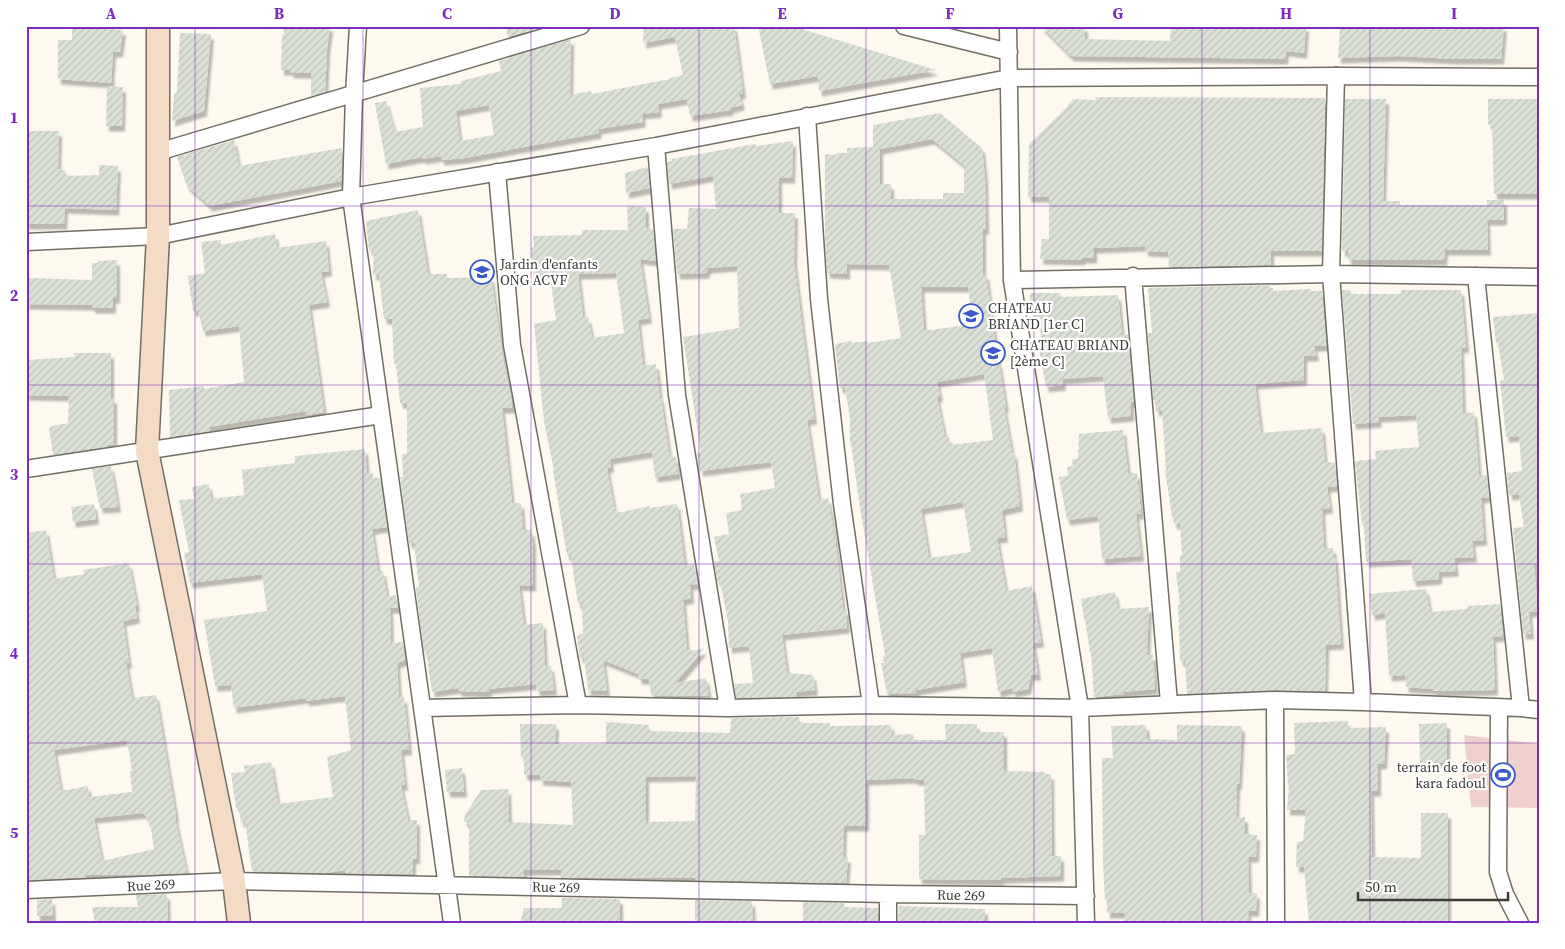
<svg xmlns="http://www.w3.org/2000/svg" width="1565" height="949" font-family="'Source Serif 4',serif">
  <defs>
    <pattern id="building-hatch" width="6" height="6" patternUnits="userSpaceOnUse" patternTransform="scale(1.25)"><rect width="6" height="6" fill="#dce1d7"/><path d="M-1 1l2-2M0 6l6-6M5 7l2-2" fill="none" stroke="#bec2b9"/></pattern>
    <filter id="shadow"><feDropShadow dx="3" dy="5.5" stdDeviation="1" flood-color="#0004"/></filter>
  </defs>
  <rect width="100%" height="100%" fill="#fdf9ee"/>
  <path fill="#efd0cd" d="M1464 735 1539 744V808L1471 807Z"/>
  <path fill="url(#building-hatch)" fill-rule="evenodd" filter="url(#shadow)" d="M72 26H112V29L123 30 120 52H113L111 83 58 79V40H72Z
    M284 26H330L327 50 325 92 311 96V73H291L290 70H281L282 35H284Z
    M506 26H545L508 37Z
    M644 26H734L743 93 739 94 742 105 730 108 731 110 690 116 687 99 658 104 659 112 642 114 643 122 598 129 599 133 465 158 441 160V156L423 159 422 157 386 164 375 103 386 101 395 132 423 127 420 88 461 84V81L501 71 499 61 571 39 570 95 591 91 592 94 670 79V78L683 75 675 37 643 43ZM489 105 494 135 460 141 456 111Z
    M758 26H792L936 70 819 91 818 76 770 84Z
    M1041 26H1085V39L1170 41 1171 26H1306L1304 53 1286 51 1285 59 1071 56Z
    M1340 26H1504L1501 59H1454L1399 56 1338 58Z
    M180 33 211 34 204 111 172 121 174 95 177 92Z
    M107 86 123 87 122 126H106Z
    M1095 97 1325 98 1322 251H1271V265L1169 267 1168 252 1145 251V246L1094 248V258H1082V260L1040 259 1042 239H1049V197H1028L1029 144 1065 109 1073 99 1096 100Z
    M1345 99H1386L1383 201H1400V205H1487V200H1504V220H1487L1488 250H1445L1444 260H1348V251H1342Z
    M1488 99H1539V194H1494L1492 126 1488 124Z
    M940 113 982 148 985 177 986 229H983V274H986L998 363H999L1006 407 989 409 984 374 937 382 940 396 937 397 945 437H949L951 445 993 440 989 410 1004 408 1012 453H1014L1020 506 1002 510 1005 537 997 538 1006 591 1032 586 1041 642 1033 643 1038 675H1031L1028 689 1013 692 1012 688 998 692 992 648 960 653 964 682 916 690V693L887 694 881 663H884L883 656 885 655 860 508 851 443 850 444V418L845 388H840L835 344 851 341V343L867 341 868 343 901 338 889 265 847 264V274L827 273 825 238V154L836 155 837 153H847V148L873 147V125ZM932 139 964 165V193H943V199H891V184H880V149ZM921 287H968L973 324 924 331ZM963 502 971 552 929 558 921 509Z
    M26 131H59L58 169 66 171V176L99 175V165L118 166 116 210 65 208 64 224H26Z
    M234 140 239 166 342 148 341 181 210 206 187 186 177 157Z
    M793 141 792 178H779V213H795L794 262 814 419 807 420 819 500 828 498 835 537 843 609H846L847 628 782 635 787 673 813 675 815 690 796 692 797 697 736 698 734 684 753 683 749 646 729 648 728 621 720 581H717L714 561H719L714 537 729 534 726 513 742 510 740 494 775 488 771 462 700 471 697 453H701L683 337 739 328 737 266 708 268 706 273 677 274 673 229H687L689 208 716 209 713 176 669 184 667 162 672 161V159L755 144 756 146Z
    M648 167 650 188 626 193 625 173Z
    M627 206 646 207V228L653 229 656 261 640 259 649 318 638 320 643 366 656 364 660 398H661L669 453 671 458 676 457 678 474 655 477 652 452 610 459 611 467 607 468 614 507H616L617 513 650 506V508L677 504 685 566 694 564 698 584 690 585 691 598 683 600 687 651 704 649 675 683 706 678 709 696 651 695 649 679H639L638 674 603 660 607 691 588 690 584 657 580 658 577 636 583 633 582 604H578L571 556H567L553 470H554L544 421 534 324 556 320 550 274H533L531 248 534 247 533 236 582 235V230H628ZM616 273 624 333 592 338 588 317H583L578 274Z
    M418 210 428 274H447V278L491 277 504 364 512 403V408H502L512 503H521L523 530H531L533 542V586L519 585 524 625 543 623 545 667 551 666 554 690 537 691 536 684 488 689 489 692 459 691 458 688 432 692 426 651 424 652 416 590V588L419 587 414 543H409L400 477H403L402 454H407V403H400L396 364H394L392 319H384L379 275H373L374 249 369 250 366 221Z
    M275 234 277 248 326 241 329 271 321 272 327 302 309 305 324 412 306 415V411L209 427 210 431 170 437 169 390 204 386V389L244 382 239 326 203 331 198 310 193 311 188 276 205 273 201 242 221 240V245Z
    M117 260V298H113V308H92V305L26 304V282H28L29 278 92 280V263H98V261Z
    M1270 285V288H1273V291L1311 289V291H1322L1326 346H1314L1316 356H1304V380L1255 384 1261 433 1322 428 1325 463 1335 462 1337 486 1327 487 1330 508 1322 509 1324 548H1333L1334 558H1335L1341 644 1326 645 1325 691 1275 690 1187 694 1185 660 1180 661 1178 605H1180L1176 572H1180V555H1182L1180 524H1174L1173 517H1172L1165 470H1166L1162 410 1156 411 1155 400H1153L1148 333H1152L1148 288Z
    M1342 290H1350L1351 294H1401V290H1461L1466 347 1461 348 1463 414 1474 412 1479 476 1487 475 1489 497 1481 498 1484 540 1472 541 1474 557 1454 558 1456 571 1439 572V579L1413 581 1411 559 1366 562 1364 525H1362L1355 461 1376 459 1375 451 1419 447 1416 415 1378 417 1379 422 1353 424Z
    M1030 293H1060L1061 297 1118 295 1122 335H1128L1134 402H1131V416L1108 418 1103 376 1062 379 1063 385 1046 387 1038 343H1041L1040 311H1031Z
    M1539 313V564L1534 565 1538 611 1529 612 1531 634H1523L1513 528 1524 527 1519 494 1509 495 1507 473 1522 471 1519 436 1506 437 1500 381 1504 380 1498 343H1496L1493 317Z
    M74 353H111V398H114V444L107 445V447L53 455 49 427 68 423 69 396 26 395V360L75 357Z
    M1123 430 1128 473H1137L1141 514H1136L1141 556 1102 559 1098 516 1067 520 1059 477 1068 476 1067 467 1073 466 1072 459H1078L1079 434Z
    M365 449 367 474 373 473V478H380L387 527 372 529 378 571H383L387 597 396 595 398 608H390L391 643 403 642 405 660 397 663 399 698 404 697 409 750H401L405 785H401L408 820H417V859L413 858V874L345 873V870L326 873 252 871 245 822H241L239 808H236L231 773 245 772 244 766 271 762 278 804 333 797 327 757 351 750 345 696 306 701V698L234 708 231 685 215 686 204 620 267 611 262 574 190 583 184 553 189 552 179 500 194 499 192 487 209 484 211 499 244 495 242 470 295 463V456Z
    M111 466 118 507 100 508 92 469Z
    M94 504 96 519 73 522 71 507Z
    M46 530 54 579 84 574 83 570 129 563 137 606H135L137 618 123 621 129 663H126L132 698 156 695 176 816 175 818 187 873 133 875H85L86 877 26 880V533ZM127 740 132 771H130L132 792 89 797 88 786 61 791 54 750ZM144 813 151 827 154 849 102 861 94 818Z
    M1426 589 1430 612 1467 609 1468 606 1500 604 1503 636 1493 637 1495 690 1434 691 1433 689 1406 687 1405 675 1389 676 1385 613 1372 615 1369 594Z
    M1115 592 1118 609 1149 607 1147 655H1153L1155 689 1123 692 1124 694 1094 697 1091 652H1090L1085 619H1084L1081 599Z
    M799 717 800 723H830V726L891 725 892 735 913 734 914 740H946L945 724H977V732H1004V771L1045 772V774H1051L1052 856H1061V876L1001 878V880L919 879V835H925L924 780H915L913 778 866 780V826H844L843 857H848L846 883 695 880V878H561V870H524V877L469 876V824L464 821 465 815 481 790 508 789 509 822 573 825 571 782 540 780V775H524V757H521L520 724H556L555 744H606V722L649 725V731L730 733 731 718ZM696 776 695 821 646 822V777Z
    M1348 721V728L1386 727 1384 764H1378V791H1371L1372 857 1421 858V813H1448V923H1309L1304 867H1296L1297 842 1303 841 1306 810H1287L1289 786H1288L1286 755 1295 754 1294 723Z
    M1447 723V762L1420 763 1419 724Z
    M1146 725 1147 739 1177 740V725L1242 726 1239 784H1237L1236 818 1245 817V834L1257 835 1256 857H1248L1249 893H1257L1256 911H1248L1249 923H1124V913H1107V900H1105L1103 864 1102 758H1113L1111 726Z
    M462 768 464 792H447L445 770Z
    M167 894 168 923H95L92 907H138L136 895Z
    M562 898 620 899V923H520L524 908H562Z
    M52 899 53 916H37V900Z
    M695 900 752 901 753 923H695Z
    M803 902 844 903V907L878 908V923H803Z
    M899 906 985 909V923H898Z"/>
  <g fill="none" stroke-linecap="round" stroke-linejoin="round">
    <g stroke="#716e64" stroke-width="19">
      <path id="street" d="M358 26 354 95 351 197 452 923
        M904 26 1009 52
        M1008 26 1012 280 1080 708 1086 923
        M807 116 819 299 842 504 871 705
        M656 146 677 395 728 708
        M158 152 581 26
        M497 172 512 345 578 705
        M26 242 158 236 351 197 656 146 1009 78 1336 76 1539 77
        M1133 276 1169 703
        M1476 276 1521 708
        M1012 280 1331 274 1539 277
        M26 469 381 415
        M1275 700 1276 923
        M1363 702 1521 708 1539 710
        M1499 707 1498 872 1505 894 1520 923
        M422 708 578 705 728 708 871 705 1080 708 1275 700 1363 702 1331 274 1336 76
        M26 890 234 881 888 894 1086 896
        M888 923V894"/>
    </g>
    <g stroke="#716e64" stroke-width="25">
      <path id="secondary" d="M158 26V236L147 451 234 881 239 923"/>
    </g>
    <use href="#street" stroke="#fff" stroke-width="16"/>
    <use href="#secondary" stroke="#f4dbc6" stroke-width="22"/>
  </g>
  <path fill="none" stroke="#7b2cbf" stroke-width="1" stroke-opacity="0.55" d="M195 26V923M363 26V923M531 26V923M699 26V923M866 26V923M1034 26V923M1202 26V923M1370 26V923M26 206H1539M26 385H1539M26 564H1539M26 743H1539"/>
  <defs>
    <g id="school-ring" transform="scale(1.25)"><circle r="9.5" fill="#fff" stroke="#3a5acb" stroke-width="1.5"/><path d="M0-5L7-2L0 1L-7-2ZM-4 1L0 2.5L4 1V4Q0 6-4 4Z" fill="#3a5acb"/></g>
    <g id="stadium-ring" transform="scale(1.25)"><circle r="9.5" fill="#fff" stroke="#3a5acb" stroke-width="1.5"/><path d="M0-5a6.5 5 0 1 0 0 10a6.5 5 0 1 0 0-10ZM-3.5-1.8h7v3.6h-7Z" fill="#3a5acb"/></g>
  </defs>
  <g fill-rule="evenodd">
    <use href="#school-ring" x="482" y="272"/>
    <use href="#school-ring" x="971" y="316"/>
    <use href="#school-ring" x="993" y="353"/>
    <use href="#stadium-ring" x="1503" y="775"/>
  </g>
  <g text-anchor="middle" stroke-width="4.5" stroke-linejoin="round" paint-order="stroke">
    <g font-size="14" fill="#3c3b37" stroke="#fff" text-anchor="start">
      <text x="500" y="269">Jardin d'enfants<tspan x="500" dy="16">ONG ACVF</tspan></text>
      <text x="988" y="313">CHATEAU<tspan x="988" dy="16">BRIAND [1er C]</tspan></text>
      <text x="1010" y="350">CHATEAU BRIAND<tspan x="1010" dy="16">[2ème C]</tspan></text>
      <text x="1486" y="772" text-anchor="end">terrain de foot<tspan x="1486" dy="16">kara fadoul</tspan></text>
    </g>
    <g font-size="14" fill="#3c3b37" stroke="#fff">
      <text transform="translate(151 885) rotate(-3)" y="5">Rue 269</text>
      <text transform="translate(556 887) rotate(1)" y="5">Rue 269</text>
      <text transform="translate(961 895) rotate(1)" y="5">Rue 269</text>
    </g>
  </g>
  <rect width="1565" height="949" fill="none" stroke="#ffffff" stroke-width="55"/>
  <path d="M1358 892v8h150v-8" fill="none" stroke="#3c3b37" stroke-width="2.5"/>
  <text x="1365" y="892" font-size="15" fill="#3c3b37" stroke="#ffffff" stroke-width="4" paint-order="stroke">50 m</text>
  <rect x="28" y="28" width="1510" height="894" fill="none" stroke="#7b2cbf" stroke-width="2"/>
  <g font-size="16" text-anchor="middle" font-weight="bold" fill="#7b2cbf">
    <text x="111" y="19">A</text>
    <text x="279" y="19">B</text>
    <text x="447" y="19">C</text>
    <text x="615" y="19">D</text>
    <text x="782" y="19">E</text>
    <text x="950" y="19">F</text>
    <text x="1118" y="19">G</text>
    <text x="1286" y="19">H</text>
    <text x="1454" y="19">I</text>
    <text x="14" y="123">1</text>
    <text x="14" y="301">2</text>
    <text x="14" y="480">3</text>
    <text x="14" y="659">4</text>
    <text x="14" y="838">5</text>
  </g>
</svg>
